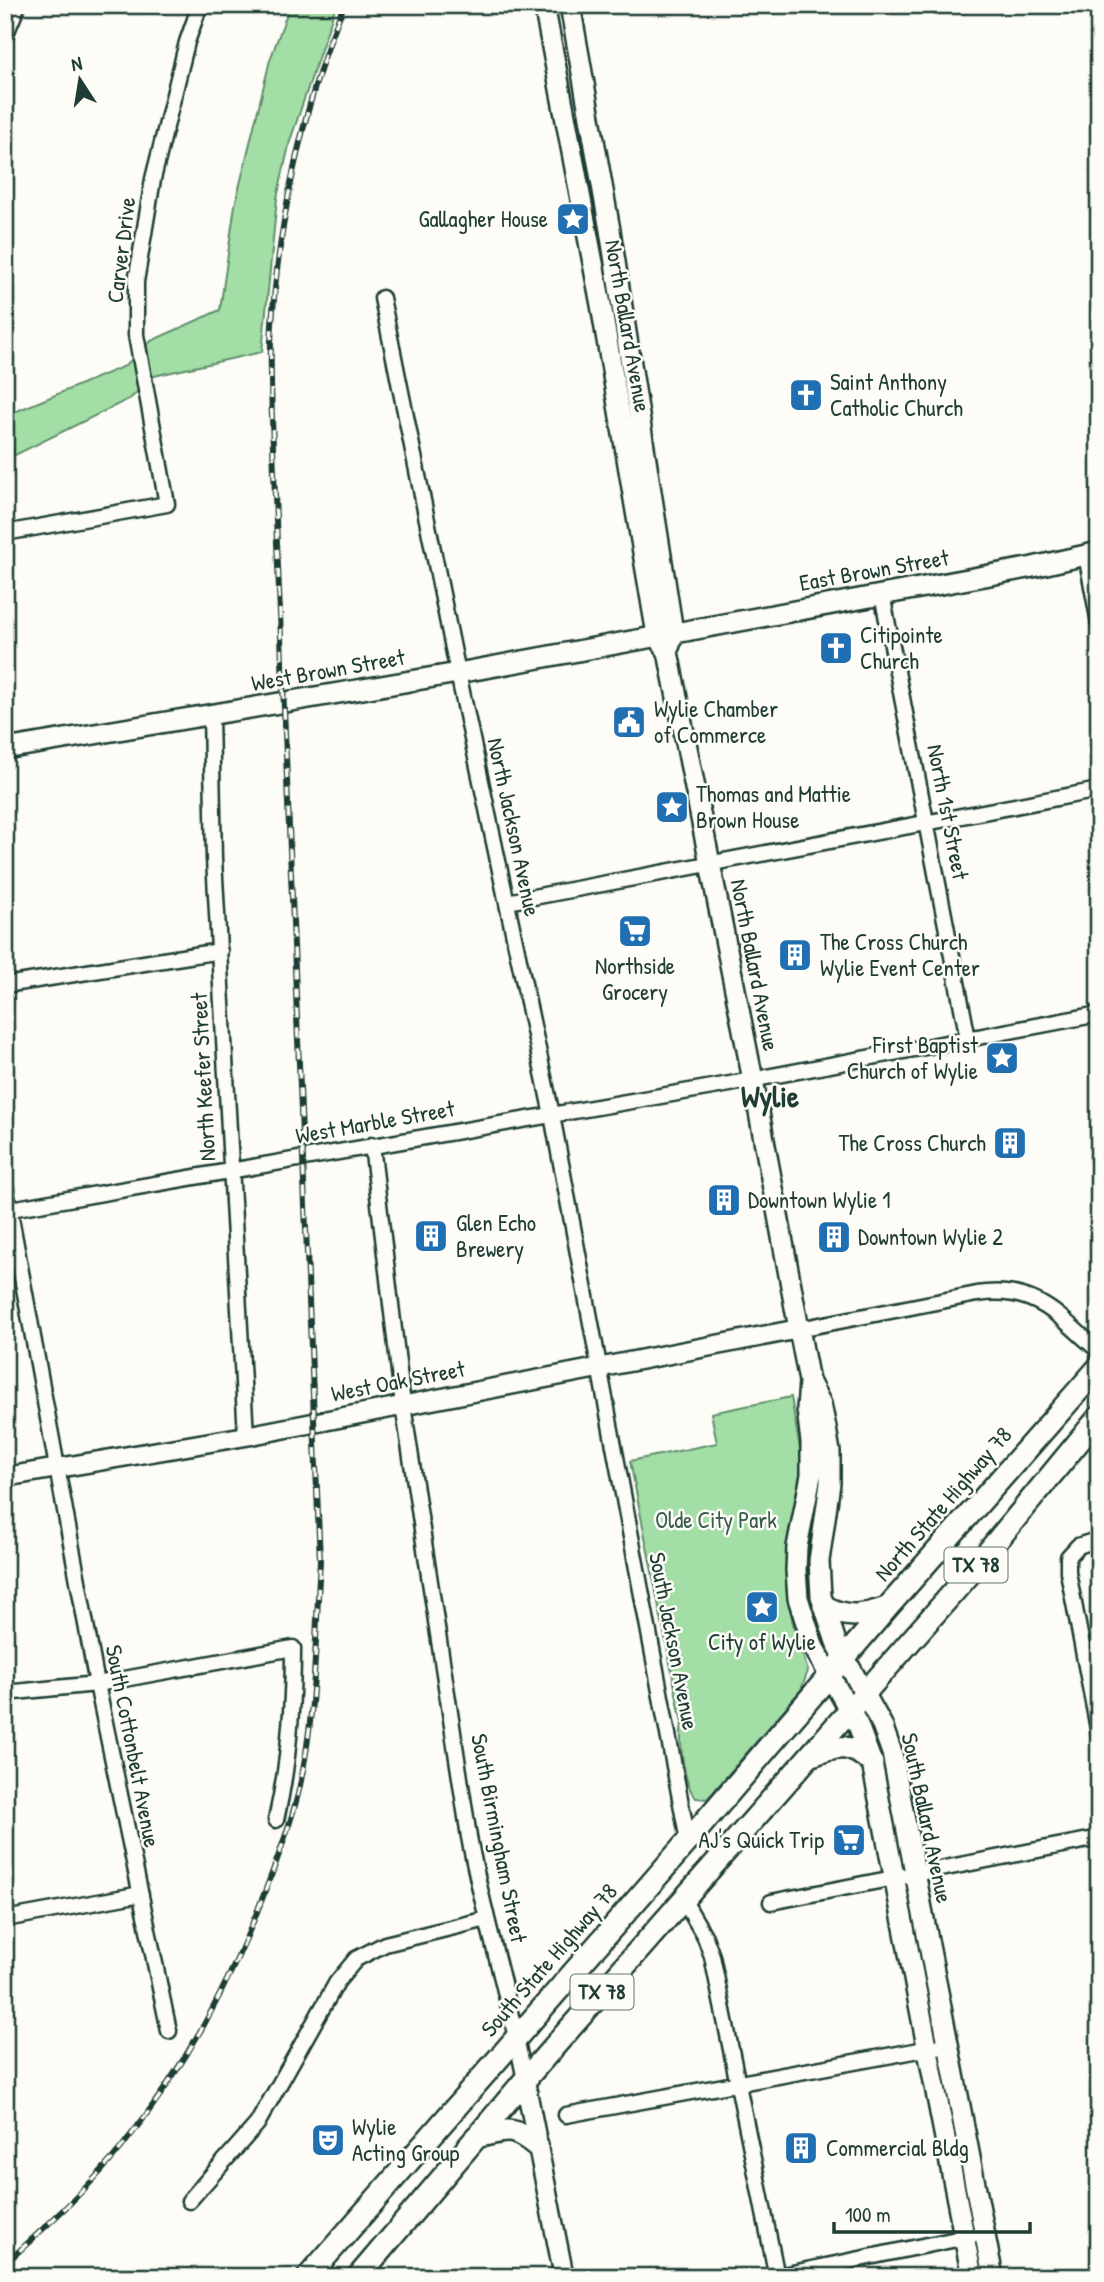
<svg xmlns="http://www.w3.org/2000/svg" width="1104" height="2282" font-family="'Patrick Hand',sans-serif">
  <rect width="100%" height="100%" fill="#fdfcf7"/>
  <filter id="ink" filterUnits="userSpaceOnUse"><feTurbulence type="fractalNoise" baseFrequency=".0143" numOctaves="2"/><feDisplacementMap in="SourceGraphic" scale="14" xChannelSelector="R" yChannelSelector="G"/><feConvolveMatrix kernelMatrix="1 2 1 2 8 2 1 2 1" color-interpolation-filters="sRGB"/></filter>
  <g filter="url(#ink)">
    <path fill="#a2dea5" stroke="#608e6c" stroke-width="2" d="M290 5H336L290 141 277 198 262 352 154 376 131 398 5 460V416L125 366 151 341 220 310 235 205 270 60Z
      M791 1397 802 1461 798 1496 788 1536 786 1589 794 1628 808 1671 801 1690 707 1799 696 1798C683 1785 679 1740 682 1723L630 1461 717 1443 711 1413Z"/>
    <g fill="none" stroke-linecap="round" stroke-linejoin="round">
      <g stroke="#1f3d34" stroke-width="19">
        <path id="minor" d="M5 36 18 5
          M382 298 458 673 552 1115 688 1841
          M5 533 167 504 136 335V282L153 179 187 42 200 5
          M1086 555 1099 623
          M882 594 968 1039
          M211 715 214 859 246 1436
          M507 902 1099 790
          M5 985 220 951
          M372 1145 403 1405 469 1837C484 1919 510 1999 525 2081
          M5 1185 97 1684 169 2031
          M5 1210 730 1084 1099 1014
          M799 1329 977 1294C1036 1285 1058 1316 1099 1351
          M1099 1539 1078 1546 1068 1557V1572L1099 1734
          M5 1693 97 1684 293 1648C293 1706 289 1764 276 1820
          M683 1899 705 1937 712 1956 777 2277
          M771 1902 1099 1838
          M5 1919 141 1894
          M566 2115 947 2045
          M189 2201 257 2124 337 1982 356 1959 385 1944 487 1919
          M773 2277 971 2236"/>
      </g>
      <g stroke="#1f3d34" stroke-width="23">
        <path id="tertiary" d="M5 1477 246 1436 799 1329
          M525 2081 564 2277"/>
      </g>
      <g stroke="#1f3d34" stroke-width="24">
        <path id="secondary" d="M544 5 601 305 657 635 668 652 753 1080 799 1329 809 1381 821 1404 826 1428 830 1452V1483L819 1561 821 1596 836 1642 882 1725 892 1753 993 2277
          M570 5 610 230 673 632 670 645
          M5 749 458 673 1033 567 1099 552
          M809 1382 807 1409 811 1442V1475L797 1547 796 1570 798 1598 814 1648 858 1725 872 1763 972 2277"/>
      </g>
      <g stroke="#1f3d34" stroke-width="26">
        <path id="primary" d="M824 1606C845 1619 864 1616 887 1608
          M812 1755C838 1745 851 1743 872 1763
          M476 2137C508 2130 511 2125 537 2146
          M308 2277 688 1841 887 1608 1099 1367
          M358 2277 536 2067 973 1570 1099 1417"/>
      </g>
      <use href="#minor" stroke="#fdfcf7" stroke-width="14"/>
      <use href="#tertiary" stroke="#fdfcf7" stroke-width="18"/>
      <use href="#secondary" stroke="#fdfcf7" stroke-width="19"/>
      <use href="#primary" stroke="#fdfcf7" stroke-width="21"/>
      <g stroke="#1f3d34" stroke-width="6">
        <path id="rail" d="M5 2264C43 2229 89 2188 121 2148 186 2066 229 1987 266 1889 278 1858 290 1826 298 1794 316 1719 315 1638 320 1561L273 448C272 413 270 377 271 342 276 232 302 106 344 5"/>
      </g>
      <use href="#rail" stroke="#fdfcf7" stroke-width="3.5" stroke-dasharray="10" stroke-linecap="butt"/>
    </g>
  </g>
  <defs>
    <g id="sight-square" transform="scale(1.75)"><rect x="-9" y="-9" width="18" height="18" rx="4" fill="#1f6fb2" stroke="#fdfcf7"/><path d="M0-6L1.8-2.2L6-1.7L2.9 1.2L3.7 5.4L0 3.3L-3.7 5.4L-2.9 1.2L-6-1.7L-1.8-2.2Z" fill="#fff"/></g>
    <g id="church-square" transform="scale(1.75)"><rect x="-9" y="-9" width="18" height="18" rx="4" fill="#1f6fb2" stroke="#fdfcf7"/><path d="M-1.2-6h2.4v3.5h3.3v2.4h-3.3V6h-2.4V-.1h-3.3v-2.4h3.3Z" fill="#fff"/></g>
    <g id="civic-square" transform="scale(1.75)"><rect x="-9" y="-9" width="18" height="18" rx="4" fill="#1f6fb2" stroke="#fdfcf7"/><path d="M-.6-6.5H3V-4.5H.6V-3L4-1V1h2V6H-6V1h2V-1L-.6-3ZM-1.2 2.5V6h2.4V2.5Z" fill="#fff"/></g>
    <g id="supermarket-square" transform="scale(1.75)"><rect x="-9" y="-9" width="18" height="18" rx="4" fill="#1f6fb2" stroke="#fdfcf7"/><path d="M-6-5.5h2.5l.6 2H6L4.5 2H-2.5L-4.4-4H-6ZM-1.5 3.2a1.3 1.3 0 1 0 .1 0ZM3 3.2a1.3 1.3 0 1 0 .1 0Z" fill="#fff"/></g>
    <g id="building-square" transform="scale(1.75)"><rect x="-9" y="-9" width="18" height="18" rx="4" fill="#1f6fb2" stroke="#fdfcf7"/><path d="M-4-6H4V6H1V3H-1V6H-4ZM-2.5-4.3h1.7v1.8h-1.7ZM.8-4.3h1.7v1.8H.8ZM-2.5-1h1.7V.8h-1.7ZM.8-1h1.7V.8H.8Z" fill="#fff"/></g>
    <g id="theatre-square" transform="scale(1.75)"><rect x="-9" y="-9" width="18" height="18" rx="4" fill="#1f6fb2" stroke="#fdfcf7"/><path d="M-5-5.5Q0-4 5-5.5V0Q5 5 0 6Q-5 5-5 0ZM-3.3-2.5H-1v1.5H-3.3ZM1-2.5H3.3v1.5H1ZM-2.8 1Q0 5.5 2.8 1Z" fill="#fff"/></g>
  </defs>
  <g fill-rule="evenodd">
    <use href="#sight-square" x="573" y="219"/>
    <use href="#church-square" x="806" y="395"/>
    <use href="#church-square" x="836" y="648"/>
    <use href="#civic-square" x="629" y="722"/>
    <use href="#sight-square" x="672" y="807"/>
    <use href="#supermarket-square" x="635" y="931"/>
    <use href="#building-square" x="795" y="955"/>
    <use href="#sight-square" x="1002" y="1058"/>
    <use href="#building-square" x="1010" y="1143"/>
    <use href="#building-square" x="724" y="1200"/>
    <use href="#building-square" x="431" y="1236"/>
    <use href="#building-square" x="834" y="1237"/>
    <use href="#sight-square" x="762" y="1607"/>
    <use href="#supermarket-square" x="849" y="1840"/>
    <use href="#theatre-square" x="328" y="2140"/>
    <use href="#building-square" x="801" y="2148"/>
  </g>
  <g text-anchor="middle" stroke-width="5" stroke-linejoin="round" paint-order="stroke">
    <g fill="#fdfcf7" stroke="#62766e" stroke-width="2">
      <rect x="944.5" y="1547.5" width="63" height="35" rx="5"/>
      <rect x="570.5" y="1974.5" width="63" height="35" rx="5"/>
    </g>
    <g font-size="21" font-weight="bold" fill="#1f3d34">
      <text x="976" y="1572">TX 78</text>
      <text x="602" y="1999">TX 78</text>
    </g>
    <g font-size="23" fill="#1f3d34" stroke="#fdfcf7" text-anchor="start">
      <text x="548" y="227" text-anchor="end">Gallagher House</text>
      <text x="830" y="390">Saint Anthony<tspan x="830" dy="26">Catholic Church</tspan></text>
      <text x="860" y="643">Citipointe<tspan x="860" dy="26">Church</tspan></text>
      <text x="654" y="717">Wylie Chamber<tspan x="654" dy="26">of Commerce</tspan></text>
      <text x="696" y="802">Thomas and Mattie<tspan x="696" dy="26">Brown House</tspan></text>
      <text x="820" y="950">The Cross Church<tspan x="820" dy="26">Wylie Event Center</tspan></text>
      <text x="635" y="974" text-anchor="middle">Northside<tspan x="635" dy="26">Grocery</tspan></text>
      <text x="978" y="1053" text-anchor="end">First Baptist<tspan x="978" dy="26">Church of Wylie</tspan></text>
      <text x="986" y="1151" text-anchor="end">The Cross Church</text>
      <text x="748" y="1208">Downtown Wylie 1</text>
      <text x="456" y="1231">Glen Echo<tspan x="456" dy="26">Brewery</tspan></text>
      <text x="858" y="1245">Downtown Wylie 2</text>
      <text x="762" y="1650" text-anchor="middle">City of Wylie</text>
      <text x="824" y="1848" text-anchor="end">AJ's Quick Trip</text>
      <text x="352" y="2135">Wylie<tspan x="352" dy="26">Acting Group</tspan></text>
      <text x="826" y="2156">Commercial Bldg</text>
    </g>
    <g font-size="23" fill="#1f3d34" stroke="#fdfcf7">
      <text transform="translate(121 250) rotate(-83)" y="8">Carver Drive</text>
      <text transform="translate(628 326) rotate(80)" y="8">North Ballard Avenue</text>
      <text transform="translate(874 570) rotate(-10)" y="8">East Brown Street</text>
      <text transform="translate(328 670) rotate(-10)" y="8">West Brown Street</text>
      <text transform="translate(948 812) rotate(79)" y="8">North 1st Street</text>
      <text transform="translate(514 827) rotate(78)" y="8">North Jackson Avenue</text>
      <text transform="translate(755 965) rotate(79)" y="8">North Ballard Avenue</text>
      <text transform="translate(203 1077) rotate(-93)" y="8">North Keefer Street</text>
      <text transform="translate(375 1122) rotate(-10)" y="8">West Marble Street</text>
      <text transform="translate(398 1381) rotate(-11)" y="8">West Oak Street</text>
      <text transform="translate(943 1504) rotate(-49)" y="8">North State Highway 78</text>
      <text transform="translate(674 1641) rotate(79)" y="8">South Jackson Avenue</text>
      <text transform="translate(133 1746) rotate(79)" y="8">South Cottonbelt Avenue</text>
      <text transform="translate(927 1818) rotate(78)" y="8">South Ballard Avenue</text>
      <text transform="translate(499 1838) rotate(79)" y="8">South Birmingham Street</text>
      <text transform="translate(549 1960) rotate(-49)" y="8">South State Highway 78</text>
    </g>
    <g font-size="23" fill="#395d4b" stroke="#fdfcf7">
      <text x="716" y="1528">Olde City Park</text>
    </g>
    <g font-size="30" font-weight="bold" fill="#1f3d34" stroke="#fdfcf7">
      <text x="770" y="1107">Wylie</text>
    </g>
  </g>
  <rect width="1104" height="2282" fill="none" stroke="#fdfcf7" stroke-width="28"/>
  <rect x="14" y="14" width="1076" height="2254" fill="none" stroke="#1f3d34" stroke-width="2.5" filter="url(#ink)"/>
  <g transform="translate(80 80) rotate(348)" stroke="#fdfcf7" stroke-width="5" paint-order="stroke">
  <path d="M0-5L12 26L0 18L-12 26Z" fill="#1f3d34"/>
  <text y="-10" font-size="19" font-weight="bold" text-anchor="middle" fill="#1f3d34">N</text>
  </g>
  <path d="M834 2222v10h196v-10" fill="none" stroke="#1f3d34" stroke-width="3.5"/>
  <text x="845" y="2222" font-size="21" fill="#1f3d34" stroke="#fdfcf7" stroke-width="5" paint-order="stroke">100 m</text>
</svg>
